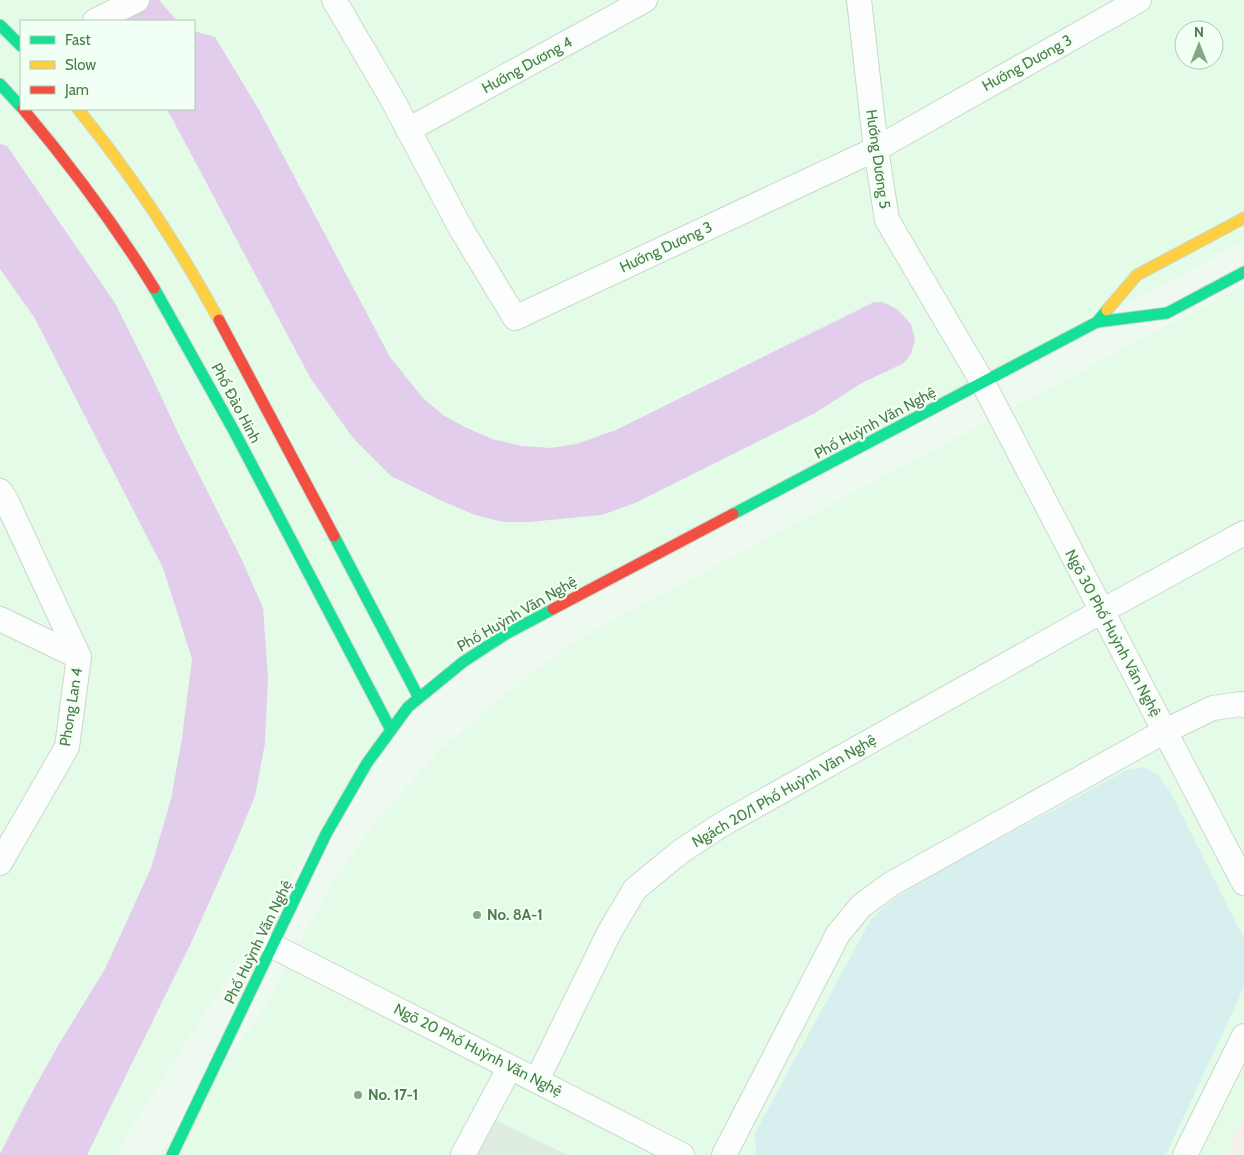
<svg xmlns="http://www.w3.org/2000/svg" width="1244" height="1155" font-family="Cabin,sans-serif">
  <rect width="100%" height="100%" fill="#eef9f0"/>
  <path fill="#e4fbe8" fill-rule="evenodd" d="M0 0H1244V241L416 683 114 1155H0ZM21 21H194V109H21ZM1184 30H1214V60H1184Z
    M1242 286 1244 288V1155H159L266 1006 331 885 377 820 439 751 507 693 577 640Z"/>
  <path fill="#deeddf" d="M492 1119 568 1155H474Z"/>
  <path fill="#f5f1ea" d="M1244 1118V1155H1226Z"/>
  <path fill="#d7efef" d="M1143 767 1158 775 1171 793 1244 939V987L1166 1155H756L755 1133 870 921 886 905 920 882 1127 770Z"/>
  <path fill="#e3cdec" d="M110 0H159L177 21H129Z
    M194 31 215 37 259 110 390 357 422 397 443 415 467 428 492 439 522 446 551 448 576 444 616 430 874 302H883L898 310 911 324 915 339 911 354 904 363 860 384 815 413 635 503 602 515 529 522H503L475 515 440 500 391 476 353 438 311 379 167 109H194Z
    M0 144 7 146 115 303 151 375 180 437 242 560 263 608 268 677 265 743 255 796 233 849 190 945 87 1155H0V1154L26 1103 59 1044 105 969 151 868 171 799 182 738 192 659 163 568 34 317 0 269Z"/>
  <g fill="none" stroke-linecap="round" stroke-linejoin="round">
    <g stroke="#c9d8ca" stroke-width="26">
      <path id="street" d="M334 0 391 97 460 227 515 318 876 149 1139 0
        M859 0 876 149 887 220 983 383 1244 883
        M95 21 137 0
        M408 130 645 0
        M0 491 6 500 79 657 67 747 0 863
        M0 619 79 657
        M273 946 682 1155
        M537 1080 609 933 635 889 680 852 721 825 1102 611 1244 533
        M463 1155 510 1067
        M724 1155 838 934 861 906 891 884 1165 731 1213 708 1241 704 1244 705
        M1185 1155 1244 1036"/>
    </g>
    <g stroke="#cad9cb" stroke-width="13">
      <path id="fast" d="M0 25 21 46
        M0 84 21 107
        M154 288 234 431 391 730
        M1097 322 1167 313 1244 272
        M733 514 1097 322 1107 310
        M334 536 419 698
        M172 1155 326 834 367 763 408 707 463 662 506 634 553 609"/>
    </g>
    <g stroke="#cad9cb" stroke-width="13">
      <path id="slow" d="M78 109C132 175 178 245 219 320
        M1107 310 1137 275 1244 218"/>
    </g>
    <g stroke="#cad9cb" stroke-width="13">
      <path id="jam" d="M23 109C71 166 115 225 154 288
        M219 320 334 536
        M553 609 733 514"/>
    </g>
    <use href="#street" stroke="#fcfefd" stroke-width="24"/>
    <use href="#fast" stroke="#16e098" stroke-width="11"/>
    <use href="#slow" stroke="#ffcf43" stroke-width="11"/>
    <use href="#jam" stroke="#f24e42" stroke-width="11"/>
  </g>
  <g fill="#85a883" stroke="#f1fff4" stroke-width="2">
    <circle cx="477" cy="915" r="5"/>
    <circle cx="358" cy="1095" r="5"/>
  </g>
  <g text-anchor="middle" stroke-width="4.5" stroke-linejoin="round" paint-order="stroke">
    <g font-size="15" fill="#4c7c49" stroke="#f1fff4">
      <text transform="translate(1027 63) rotate(-29)" y="5">Hướng Dương 3</text>
      <text transform="translate(527 65) rotate(-29)" y="5">Hướng Dương 4</text>
      <text transform="translate(878 159) rotate(82)" y="5">Hướng Dương 5</text>
      <text transform="translate(666 247) rotate(-25)" y="5">Hướng Dương 3</text>
      <text transform="translate(236 403) rotate(62)" y="5">Phố Đào Hinh</text>
      <text transform="translate(875 423) rotate(-28)" y="5">Phố Huỳnh Văn Nghệ</text>
      <text transform="translate(517 614) rotate(-30)" y="5">Phố Huỳnh Văn Nghệ</text>
      <text transform="translate(1113 633) rotate(62)" y="5">Ngõ 30 Phố Huỳnh Văn Nghệ</text>
      <text transform="translate(71 707) rotate(-81)" y="5">Phong Lan 4</text>
      <text transform="translate(784 791) rotate(-30)" y="5">Ngách 20/1 Phố Huỳnh Văn Nghệ</text>
      <text transform="translate(258 942) rotate(-64)" y="5">Phố Huỳnh Văn Nghệ</text>
      <text transform="translate(478 1050) rotate(27)" y="5">Ngõ 20 Phố Huỳnh Văn Nghệ</text>
    </g>
    <g font-size="15" font-weight="bold" fill="#4c7c49" stroke="#f1fff4" text-anchor="start">
      <text x="487" y="920">No. 8A-1</text>
      <text x="368" y="1100">No. 17-1</text>
    </g>
  </g>
  <rect x="20" y="20" width="175" height="90" fill="#f1fff4" stroke="#afcbb0"/>
  <rect x="30" y="36" width="25" height="8" fill="#16e098" stroke="#afcbb0"/>
  <text x="65" y="45" font-size="15" fill="#4c7c49">Fast</text>
  <rect x="30" y="61" width="25" height="8" fill="#ffcf43" stroke="#afcbb0"/>
  <text x="65" y="70" font-size="15" fill="#4c7c49">Slow</text>
  <rect x="30" y="86" width="25" height="8" fill="#f24e42" stroke="#afcbb0"/>
  <text x="65" y="95" font-size="15" fill="#4c7c49">Jam</text>
  <g transform="translate(1199 45)"><circle r="24" fill="#f1fff4" stroke="#afcbb0"/>
  <path d="M0-4L9 19L0 12L-9 19Z" fill="#85a883"/>
  <text y="-8" font-size="14" font-weight="bold" text-anchor="middle" fill="#4c7c49">N</text>
  </g>
</svg>
